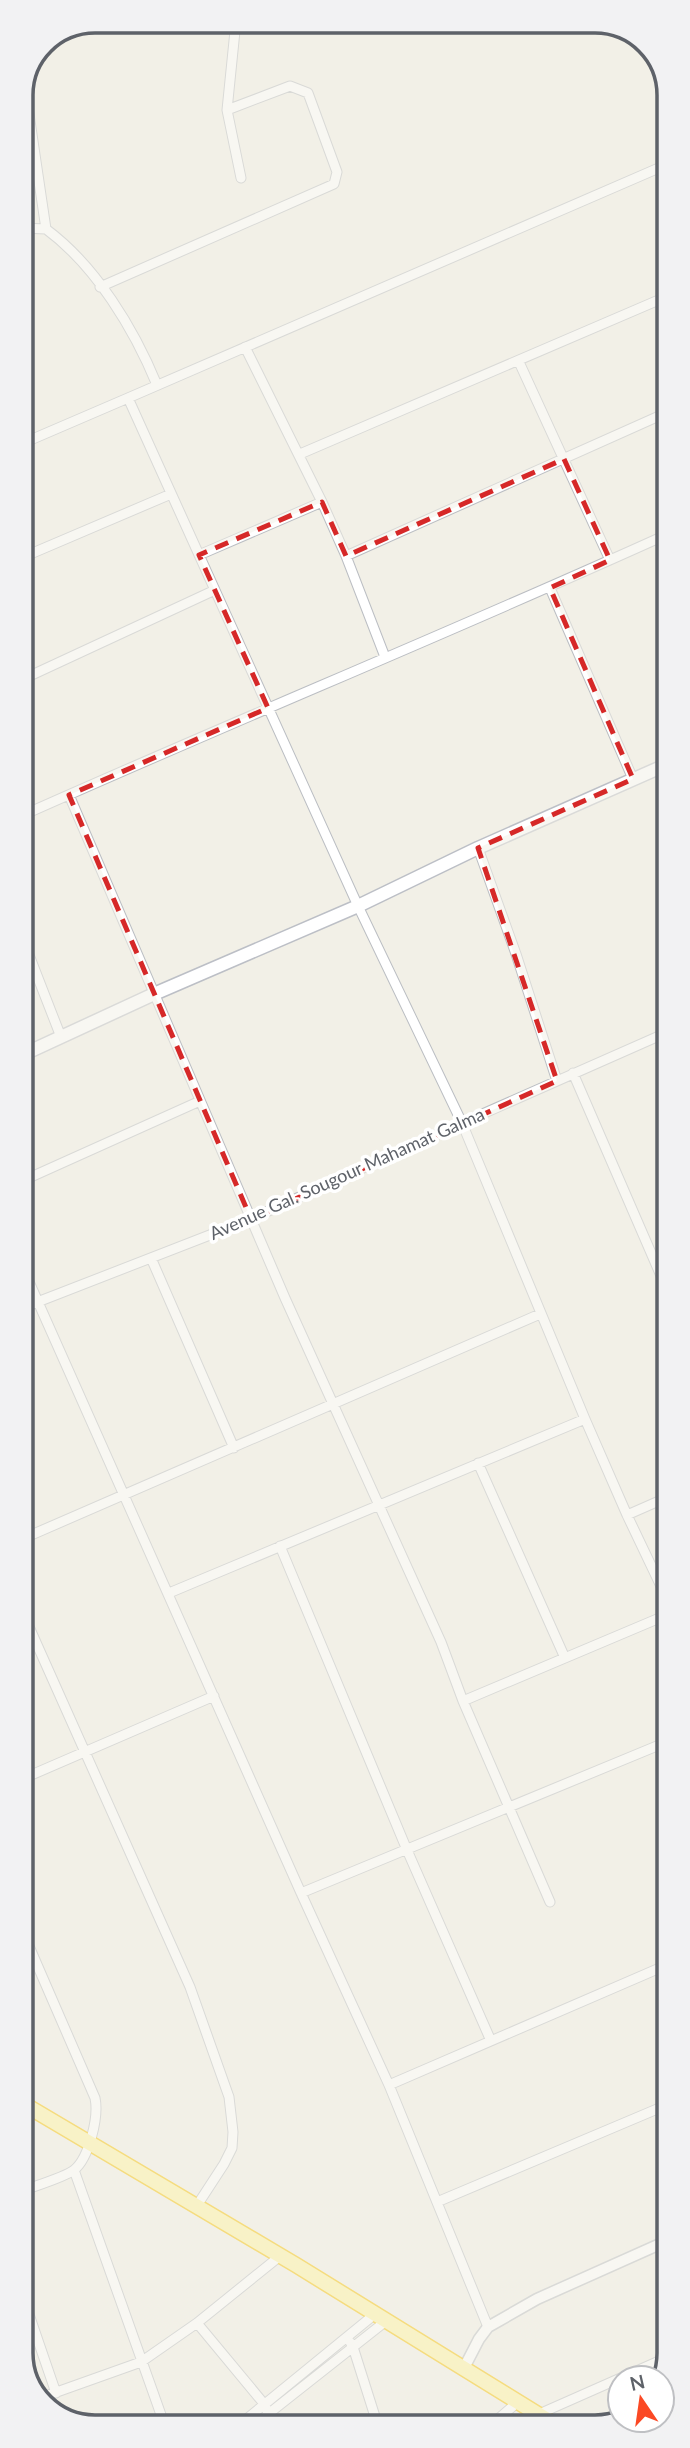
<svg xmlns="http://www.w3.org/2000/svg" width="690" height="2448" font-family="Lato,sans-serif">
  <rect width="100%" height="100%" fill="#f2f0e7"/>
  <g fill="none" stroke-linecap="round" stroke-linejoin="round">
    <g stroke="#bbbec3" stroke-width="11">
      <path id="minor" d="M236 21 227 110 241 178
        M25 87 46 229C96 266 134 329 157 385
        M21 228 46 229
        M100 287 334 184 337 172 308 93 290 86 227 110
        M245 347 322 502 346 556 385 657
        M519 362 610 560
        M128 398 668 164
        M21 444 128 398 358 906 462 1123 585 1419 627 1515 668 1601
        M300 454 668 296
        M199 555 322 502
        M346 556 668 412
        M21 558 171 494
        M550 588 633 779
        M21 680 215 590
        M69 795 285 1298 441 1642 463 1701 550 1902
        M21 816C236 720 454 631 668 534
        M478 848 516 954 557 1081
        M22 937 61 1037
        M573 1073 668 1292
        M22 1181 200 1101
        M151 1258 234 1448
        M22 1266 301 1893 389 2085 488 2327
        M22 1308 251 1219 462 1123 668 1032
        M478 1463 565 1658
        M627 1515 668 1497
        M22 1539 540 1314
        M280 1546 407 1850 491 2041
        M169 1593 585 1419
        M22 1611 190 1987 229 2097 233 2132 232 2148 224 2164 196 2207
        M463 1701 669 1614
        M22 1779 214 1696
        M301 1893 669 1741
        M22 1930 95 2098C99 2117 89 2158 74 2170 65 2177 35 2186 22 2191
        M389 2085 669 1964
        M74 2170 165 2426
        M437 2202 669 2104
        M22 2294 56 2393
        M197 2323 265 2405 272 2426
        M350 2342 353 2347 378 2426
        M40 2398 141 2362 197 2323 280 2256
        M539 2414 668 2357
        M238 2426 375 2314
        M253 2426 386 2321
        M490 2426 519 2401"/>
    </g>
    <g stroke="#bbbec3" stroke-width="13">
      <path id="tertiary" d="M464 2368 479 2339 488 2327 537 2299 669 2240"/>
    </g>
    <g stroke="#bcbfc6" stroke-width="15">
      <path id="secondary" d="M22 1055 154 994 358 906 478 848 668 764"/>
    </g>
    <g stroke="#f9c300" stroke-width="17">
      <path id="trunk" d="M22 2103 296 2265 557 2426"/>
    </g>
    <use href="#minor" stroke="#fff" stroke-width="9"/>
    <use href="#tertiary" stroke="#fff" stroke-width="10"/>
    <use href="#secondary" stroke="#fff" stroke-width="12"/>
    <use href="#trunk" stroke="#fff4a0" stroke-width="14"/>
  </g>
  <path d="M0 0H690V2448H0ZM564 459 610 560 550 588 633 779 478 848 557 1081 251 1219 69 795 268 708 199 555 322 502 346 556Z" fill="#f2f0e7" fill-opacity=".55" fill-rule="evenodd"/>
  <path fill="none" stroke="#d62828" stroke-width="5" stroke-dasharray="14 9" stroke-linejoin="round" d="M564 459 610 560 550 588 633 779 478 848 557 1081 251 1219 69 795 268 708 199 555 322 502 346 556Z"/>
  <g text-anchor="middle" stroke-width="7" stroke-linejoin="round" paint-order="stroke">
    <g font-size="18" fill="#5e6269" stroke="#fff">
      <text transform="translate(347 1174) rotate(-24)" y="6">Avenue Gal. Sougour Mahamat Galma</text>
    </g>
  </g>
  <path d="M0 0H690V2448H0ZM95 33H595A62 62 0 0 1 657 95V2353A62 62 0 0 1 595 2415H95A62 62 0 0 1 33 2353V95A62 62 0 0 1 95 33Z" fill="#f2f2f3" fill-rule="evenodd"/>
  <path fill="none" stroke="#5e6269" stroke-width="3.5" d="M95 33H595A62 62 0 0 1 657 95V2353A62 62 0 0 1 595 2415H95A62 62 0 0 1 33 2353V95A62 62 0 0 1 95 33Z"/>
  <g transform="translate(641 2399) rotate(347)"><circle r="33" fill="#ffffff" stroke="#bfc0c3" stroke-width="2"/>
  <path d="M0-5L12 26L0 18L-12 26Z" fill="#fb4924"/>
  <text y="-10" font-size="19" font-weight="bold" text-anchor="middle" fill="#5e6269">N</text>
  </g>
</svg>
